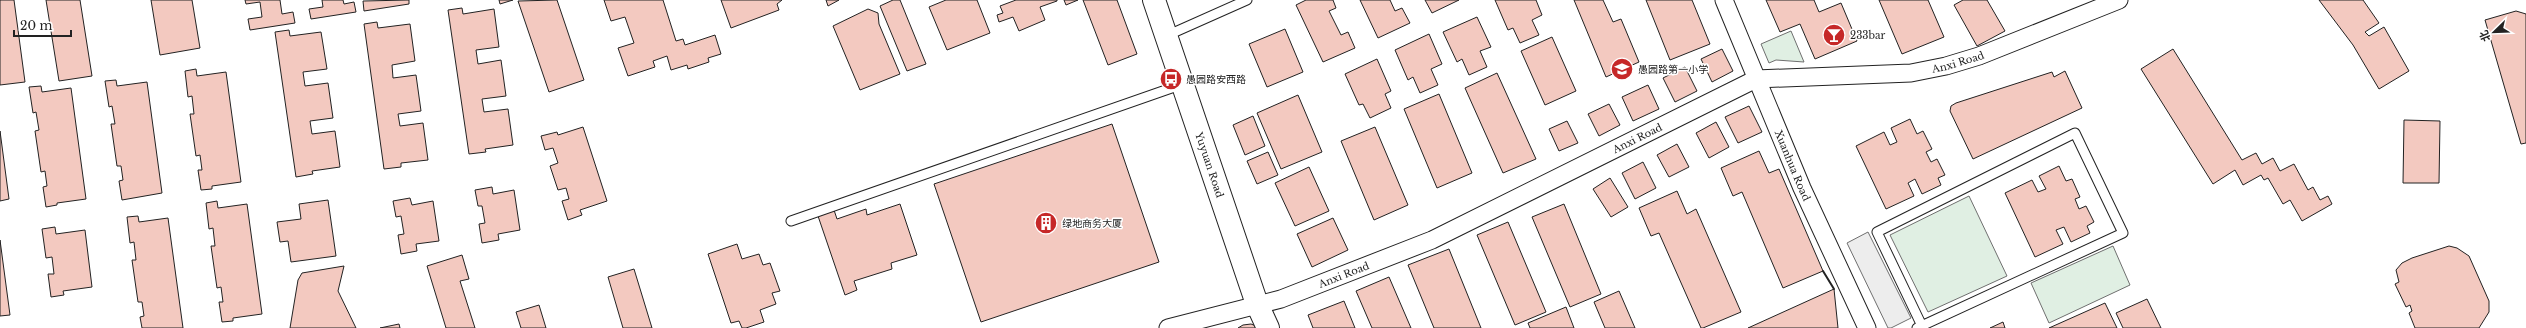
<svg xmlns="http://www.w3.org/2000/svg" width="2526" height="328" font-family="'Libre Baskerville','Noto Sans SC',serif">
  <rect width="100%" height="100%" fill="#fff"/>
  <path fill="#e0efe3" stroke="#6f6f6f" d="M1791 31 1804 62 1776 60 1769 63 1761 44Z
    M1969 196 2007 276 1928 312 1890 235Z
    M2113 246 2130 285 2049 323 2031 283Z"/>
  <path fill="#ededed" stroke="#6f6f6f" d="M1868 232 1911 318 1891 328H1888L1847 243Z"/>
  <path fill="#f3c9c0" stroke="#222" d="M0 0H14L25 82 0 85Z
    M46 0H80L92 76 59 81Z
    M151 0H192L200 48 160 55Z
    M245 0H280L282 14 293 12 295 23 250 30 248 19 262 17 260 2 246 4Z
    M322 0H343L344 4 354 2 356 12 311 19 309 9 323 7Z
    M409 0V4L364 11 363 1Z
    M499 0H513L500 4Z
    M557 0 584 80 549 92 518 1Z
    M604 0H663L676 41 683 39 685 45 715 35 721 54 708 58 709 62 688 69 687 65 671 70 667 56 653 61 655 67 628 76 618 48 634 43 625 17 611 21Z
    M721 0H782L777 4 779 10 731 28Z
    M826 0H839L828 6Z
    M893 0H900L926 64 907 71 880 6Z
    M946 0H977L990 33 947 50 929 7Z
    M1016 0H1057V1L1040 7 1045 20 1019 31 1013 17 999 22 997 15 1003 13 1000 6Z
    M1064 0H1078L1066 5Z
    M1083 0H1117L1137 54 1108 65Z
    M1306 0H1333L1336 8 1329 11 1341 35 1348 32 1355 48 1323 62 1296 5Z
    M1360 0H1390L1395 11 1402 8 1410 23 1378 38Z
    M1425 0H1459L1432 13Z
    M1495 0H1536L1542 15 1532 20 1539 35 1520 43 1513 28 1508 30Z
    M1574 0H1603L1613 22 1621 19 1639 62 1606 77Z
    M1646 0H1692L1710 44 1670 60Z
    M1766 0H1814L1819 12 1841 3 1857 41 1815 59 1800 24 1780 32Z
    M1879 0H1928L1944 37 1902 54Z
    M1963 0H1987L2005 31 1977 46 1954 5Z
    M2319 0H2363L2379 23 2365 32 2369 36 2384 27 2409 71 2379 89 2353 45Z
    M462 8 463 14 494 9 499 47 476 50 478 64 501 60 506 96 482 99 484 112 508 109 513 145 485 149 486 152 469 154 448 10Z
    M868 9 878 13 879 24 900 74 860 90 833 26Z
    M2516 11 2526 14V143L2521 144 2485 20Z
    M1477 17 1491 47 1480 51 1487 67 1469 75 1462 59 1457 62 1443 32Z
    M377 22 378 28 410 24 415 61 392 65 393 78 416 75 421 111 398 114 400 126 423 123 428 160 401 163V167L384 169 364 24Z
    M1285 29 1303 72 1267 87 1249 44Z
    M289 30 290 36 321 32 327 69 303 72 305 86 328 83 333 118 310 121 312 134 335 131 340 167 312 171 313 174 296 177 275 32Z
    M1429 34 1442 64 1431 69 1438 85 1420 93 1413 77 1408 80 1395 50Z
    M1552 37 1576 91 1545 105 1521 51Z
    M1722 49 1733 71 1712 82 1701 59Z
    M2173 49 2242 160 2256 153 2262 164 2273 158 2280 171 2294 164 2308 190 2313 187 2320 200 2328 196 2332 204 2302 221 2290 200 2283 204 2268 178 2264 180 2261 175 2243 185 2235 170 2213 184 2141 69Z
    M1377 59 1391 91 1385 94 1391 108 1370 118 1363 104 1359 105 1345 74Z
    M1685 67 1697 91 1675 102 1663 78Z
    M196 69 197 76 226 72 241 182 212 186V189L201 190 198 170H202L200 155 196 156 190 114H194L192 96 188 97 185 71Z
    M2065 71 2082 108 1973 159 1950 111 1951 106 1956 103 2052 72 2054 77Z
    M1497 73 1536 159 1503 173 1465 88Z
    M116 80 117 86 147 82 162 193 122 200 119 181 123 180 121 166H117L111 124H115L112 106 109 107 105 81Z
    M1648 85 1659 109 1633 121 1622 97Z
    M41 86 42 92 71 88 86 199 57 203V205L46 207 43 187 47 186 45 171 41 172 35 131 39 130 36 112 33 113 29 87Z
    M1439 94 1472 173 1437 188 1404 109Z
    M1298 95 1322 152 1281 169 1257 113Z
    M1609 104 1620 125 1599 136 1588 114Z
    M1749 106 1762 132 1738 143 1725 117Z
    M1253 116 1265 146 1245 155 1233 125Z
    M1910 119 1917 134 1923 131 1932 149 1926 152 1931 162 1937 159 1945 175 1938 178 1941 185 1922 194 1915 179 1908 183 1914 196 1886 209 1856 146 1884 132 1890 145 1897 142 1891 128Z
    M2404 120 2440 121 2439 183H2403Z
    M1567 121 1578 143 1559 151 1549 129Z
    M1716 122 1729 147 1709 158 1696 133Z
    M1112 124 1159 262 981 322 934 184Z
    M583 127 607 201 580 210 582 215 568 220 562 201 569 199 566 188 558 190 550 166 558 163 553 148 545 150 541 136 557 132 558 135Z
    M1375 127 1408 205 1374 220 1341 141Z
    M0 131 9 199 0 201Z
    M1677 144 1689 167 1669 177 1657 155Z
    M1759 151 1769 173 1779 169 1823 271 1783 288 1742 192 1733 196 1721 168Z
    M1268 152 1278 175 1257 184 1247 161Z
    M1643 162 1656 188 1635 199 1622 173Z
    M2059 166 2066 181 2072 179 2080 197 2075 199 2079 209 2086 206 2094 222 2087 226 2090 233 2071 242 2064 227 2056 230 2063 244 2035 257 2005 193 2032 180 2038 192 2046 189 2039 176Z
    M1309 167 1329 211 1295 226 1275 183Z
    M1610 178 1628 207 1611 217 1593 189Z
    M492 187 493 194 514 190 520 230 498 234 499 240 482 243 479 224 485 223 482 206H478L475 190Z
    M1677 191 1687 214 1696 209 1741 312 1703 328H1701L1659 233 1651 236 1639 208Z
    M410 198 412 205 433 201 439 241 416 244 417 251 401 254 398 235 404 234 401 216 396 217 393 201Z
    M328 200 336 256 291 262 288 241 280 242 277 222 301 219 299 204Z
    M217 201 218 208 247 204 262 314 233 318V321L222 322 219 302H223L221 287 217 288 211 246H215L213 228 209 229 206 203Z
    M900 204 917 255 891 263 892 269 854 281 857 290 845 295 818 216 834 210 837 219 866 209 867 215Z
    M1564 204 1601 294 1570 307 1532 217Z
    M138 216 139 222 168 218 183 328H142L140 317 144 316 142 302H138L132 260H136L134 242 130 243 127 217Z
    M1333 218 1348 250 1312 267 1297 234Z
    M1508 222 1546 312 1515 325 1477 235Z
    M55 227 56 234 85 230 92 287 63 291 64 295 51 297 48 274H54L52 257 46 258 42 229Z
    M0 240 10 315 0 316Z
    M737 244 742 259 759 254 763 265 770 263 780 291 772 293 776 304 760 310 764 322 746 328H742L739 321 731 323 708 254Z
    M2449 246 2457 248 2469 256 2489 301V312L2479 328H2415L2409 313 2412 311 2410 305 2406 307 2395 284 2399 282 2396 270 2402 263 2412 258Z
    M1449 249 1481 328H1434L1408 265Z
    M462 255 469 279 460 281 475 328H446L427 266Z
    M344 266 338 291 356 328H290L298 280 302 273Z
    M634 269 652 328H623L608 277Z
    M1389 277 1411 328H1372L1356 291Z
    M1834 289 1838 328H1748Z
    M1619 291 1635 328H1605L1594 302Z
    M2147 299 2161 328H2123L2116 313Z
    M1344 301 1355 328H1313L1308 315Z
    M2105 303 2117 328H2049Z
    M539 305 546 328H521L516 312Z
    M1566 307 1574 328H1530L1528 323Z
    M2003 322 2005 328H1990Z
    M399 324 400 328H380Z
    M1251 324 1261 328H1238L1243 325Z"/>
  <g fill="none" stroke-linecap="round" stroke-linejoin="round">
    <g stroke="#222" stroke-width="11">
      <path id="service" d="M1166 36 1247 0
        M791 221 1183 84
        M1917 328 2123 233 2075 133 1877 232 1922 326"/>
    </g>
    <g stroke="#222" stroke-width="19">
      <g id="minor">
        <path id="s1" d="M1724 0 1802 188 1867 328"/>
        <path id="s2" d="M1168 328 1281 299 1432 240 1756 79 1911 73 1946 66 1979 56 2119 0"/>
      </g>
    </g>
    <g stroke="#222" stroke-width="24">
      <g id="secondary">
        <path id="s3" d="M1154 0 1257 304 1268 328"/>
      </g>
    </g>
    <use href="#service" stroke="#fff" stroke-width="9"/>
    <use href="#minor" stroke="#fff" stroke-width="17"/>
    <use href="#secondary" stroke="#fff" stroke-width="22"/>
    <path stroke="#222" stroke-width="2" d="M1823 271 1834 289"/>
  </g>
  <defs>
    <g id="bar-disc" transform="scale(1.15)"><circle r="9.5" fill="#c62828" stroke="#fff"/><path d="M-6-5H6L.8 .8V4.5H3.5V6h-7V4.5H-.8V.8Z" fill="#fff"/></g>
    <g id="school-disc" transform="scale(1.15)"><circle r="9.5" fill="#c62828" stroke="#fff"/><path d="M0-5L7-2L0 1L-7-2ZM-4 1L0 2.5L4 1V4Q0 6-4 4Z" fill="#fff"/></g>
    <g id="bus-disc" transform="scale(1.15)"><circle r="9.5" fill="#c62828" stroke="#fff"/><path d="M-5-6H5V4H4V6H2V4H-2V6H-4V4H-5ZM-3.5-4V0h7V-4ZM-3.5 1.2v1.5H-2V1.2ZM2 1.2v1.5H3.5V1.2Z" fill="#fff"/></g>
    <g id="building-disc" transform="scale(1.15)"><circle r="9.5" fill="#c62828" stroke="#fff"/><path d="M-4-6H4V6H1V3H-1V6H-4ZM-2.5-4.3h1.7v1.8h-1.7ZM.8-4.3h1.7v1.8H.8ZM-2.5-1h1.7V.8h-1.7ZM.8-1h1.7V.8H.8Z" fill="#fff"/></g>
  </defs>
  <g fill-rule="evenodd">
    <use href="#bar-disc" x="1834" y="35"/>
    <use href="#school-disc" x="1622" y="69"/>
    <use href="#bus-disc" x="1171" y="79"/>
    <use href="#building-disc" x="1046" y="223"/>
  </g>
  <g text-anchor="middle" stroke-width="3" stroke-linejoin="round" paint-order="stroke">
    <g font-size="10" fill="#222" stroke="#fff" text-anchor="start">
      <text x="1850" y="39">233bar</text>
      <text x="1638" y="73">愚园路第一小学</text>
      <text x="1186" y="83">愚园路安西路</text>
      <text x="1062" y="227">绿地商务大厦</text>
    </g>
    <g font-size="10" fill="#222" stroke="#fff">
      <text dy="4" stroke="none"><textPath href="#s2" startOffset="844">Anxi Road</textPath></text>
      <text dy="4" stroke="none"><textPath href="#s2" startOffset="508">Anxi Road</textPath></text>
      <text dy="4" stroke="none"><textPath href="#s3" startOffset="174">Yuyuan Road</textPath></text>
      <text dy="4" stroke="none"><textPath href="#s1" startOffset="179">Xuanhua Road</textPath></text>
      <text dy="4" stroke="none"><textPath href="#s2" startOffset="184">Anxi Road</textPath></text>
    </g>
  </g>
  <g transform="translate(2494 32) rotate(247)" stroke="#ffffff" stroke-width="3" paint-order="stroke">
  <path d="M0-3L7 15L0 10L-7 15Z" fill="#222222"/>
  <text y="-6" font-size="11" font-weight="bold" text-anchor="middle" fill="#222222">北</text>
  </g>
  <path d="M14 30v6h57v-6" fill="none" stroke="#222222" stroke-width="2"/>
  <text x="20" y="30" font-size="12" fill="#222222" stroke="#ffffff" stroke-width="3" paint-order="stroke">20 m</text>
</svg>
